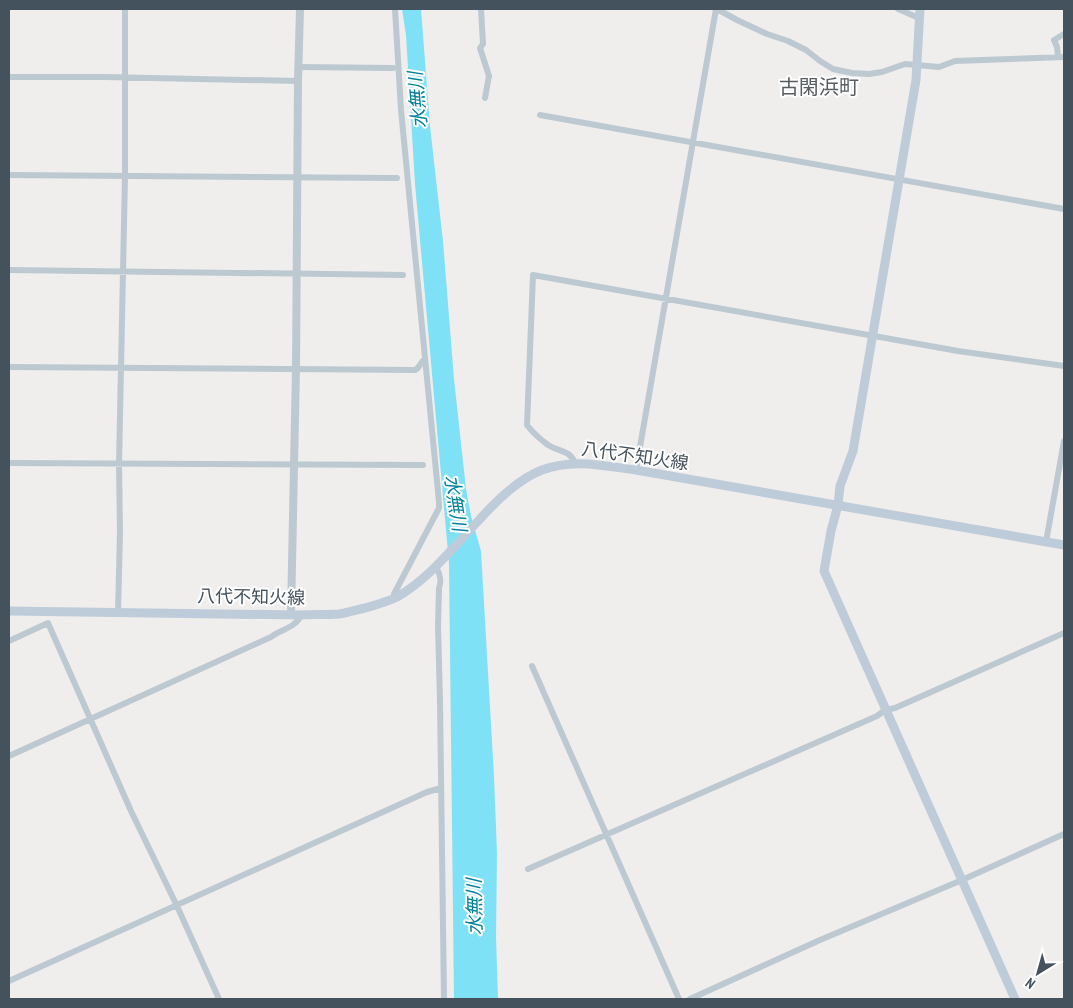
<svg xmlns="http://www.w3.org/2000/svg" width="1073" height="1008" font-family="'PT Sans Narrow','Noto Sans JP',sans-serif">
  <rect width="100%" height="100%" fill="#f0eded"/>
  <path fill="#7ee1f5" d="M402 9H421L430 126 443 241 454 379 466 489 471 516 481 551 494 776 497 853 496 936 498 999H454L449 563 415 184 406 35Z"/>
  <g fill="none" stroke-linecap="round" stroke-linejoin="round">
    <path stroke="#bcc9d1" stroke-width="6" d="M481 9 483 44 480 48 489 76 485 98
      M717 9 737 20 767 34 788 41 806 50 820 61 833 69 852 73 869 74 882 72 905 64 939 67 955 61 1064 57
      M898 9 919 18
      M1058 57 1057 47 1054 40 1064 34
      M299 67 393 68
      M9 77H104L298 81
      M540 115 1064 209
      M9 175 397 178
      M9 270 403 275
      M9 367 415 370C420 368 420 362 425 359
      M9 463 423 465
      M575 463C569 449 559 452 548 445 540 439 533 433 527 425L533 275 958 351 1064 366
      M636 470 716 9
      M1046 542 1064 441
      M436 567C440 574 442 580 439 588L438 626 440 701 444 999
      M395 598 394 594 439 508V502L401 110 395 9
      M118 612 120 532 119 464 125 176V9
      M9 641 48 623 131 811 177 906 219 999
      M532 666 679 999
      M9 756 271 637C281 629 296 628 301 615
      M528 869 877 716 885 710 895 708 1064 633
      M9 981 427 792 441 788
      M690 999 820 940 962 880 1064 834"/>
    <path stroke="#bcc9d1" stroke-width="8" d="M291 614 296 369 298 81 300 9"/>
    <path stroke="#beccd9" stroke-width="9" d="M920 9 916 80 853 451 840 486 838 505 831 531 824 571 1015 999
      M9 611 301 615C313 614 326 615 339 614 347 613 356 610 365 608 375 605 387 602 397 597 430 578 454 546 480 519 497 500 518 479 542 470 573 458 605 466 636 470L1064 545"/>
  </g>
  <g text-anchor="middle" stroke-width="4" stroke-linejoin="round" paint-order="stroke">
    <g font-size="18" fill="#44525d" stroke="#fff">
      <text transform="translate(635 456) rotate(8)" y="6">八代不知火線</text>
      <text transform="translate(251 597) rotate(1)" y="6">八代不知火線</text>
    </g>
    <g font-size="19" font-style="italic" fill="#03819b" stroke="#fff">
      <text transform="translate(417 100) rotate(-95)" y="7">水無川</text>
      <text transform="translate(456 503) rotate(81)" y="7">水無川</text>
      <text transform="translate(474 907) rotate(-91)" y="7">水無川</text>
    </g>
    <g font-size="20" fill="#595e63" stroke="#fff">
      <text x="819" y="94">古閑浜町</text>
    </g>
  </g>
  <rect width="1073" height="1008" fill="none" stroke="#44525d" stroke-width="20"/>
  <g transform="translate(1038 973) rotate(217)" stroke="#ffffff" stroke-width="4" paint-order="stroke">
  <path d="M0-4L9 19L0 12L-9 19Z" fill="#44525d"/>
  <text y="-8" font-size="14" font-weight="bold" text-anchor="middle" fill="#44525d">N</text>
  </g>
</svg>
